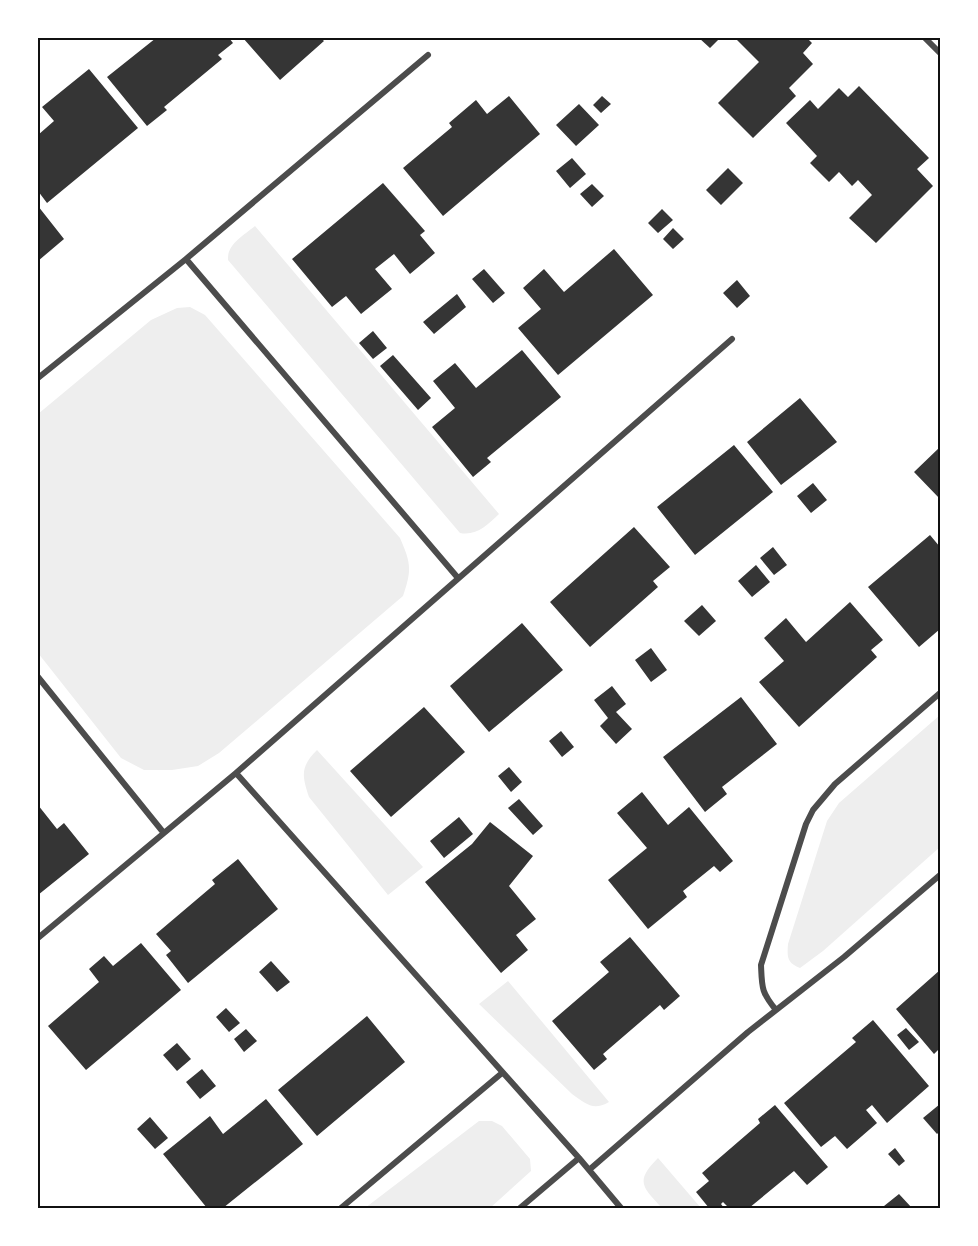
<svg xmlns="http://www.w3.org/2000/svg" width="978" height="1246" font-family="Cabin,sans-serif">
  <rect width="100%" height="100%" fill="#fff"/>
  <path fill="#eee" d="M255 226 499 514C487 525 477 536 460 533L228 260C227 244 243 236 255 226Z
    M190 307 205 315 400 538C411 563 412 570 403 596L219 753 198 766 172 770H144L121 758 38 653V414L151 320 177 308Z
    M940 715V847L823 951 800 968C787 963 787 957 788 944L827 821 839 803Z
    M317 750 423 867 388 895 309 797C302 776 300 767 317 750Z
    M508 981 609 1102C593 1111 586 1104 572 1094L479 1004Z
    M479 1121H492L502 1126 530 1159 531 1171 490 1208H365Z
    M658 1158 701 1208H662C642 1187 635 1181 658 1158Z"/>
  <path fill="#353535" d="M156 38H229L233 43 218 55 222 59 164 107 167 110 147 126 107 77Z
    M243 38H321L324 41 280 80Z
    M699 38H720L710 48Z
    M735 38H807L812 43 803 53 813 64 789 88 796 96 753 138 718 103 759 62Z
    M89 69 138 128 47 203 38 191V135L54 121 42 107Z
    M859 86 929 158 917 169 933 186 876 243 849 218 872 195 858 180 852 186 839 172 829 182 810 163 817 156 786 123 810 100 818 109 839 88 848 97Z
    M509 96 540 134 443 216 403 168 452 127 449 123 476 100 487 114Z
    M602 96 611 104 601 113 593 105Z
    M579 104 599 125 576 146 556 125Z
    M572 158 586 174 570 188 556 171Z
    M728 168 743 183 721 205 706 190Z
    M383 183 425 231 420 235 435 253 410 274 394 254 375 269 392 289 361 314 346 296 332 307 292 259Z
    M592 184 604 196 592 207 580 194Z
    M38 206 64 239 38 261Z
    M662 209 673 220 658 233 648 223Z
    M673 228 684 239 673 249 663 239Z
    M614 249 653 295 558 375 518 328 541 309 523 288 544 269 564 292Z
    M484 269 505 293 493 303 472 279Z
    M737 280 750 296 737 308 723 293Z
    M457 294 466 307 434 334 423 322Z
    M373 331 387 348 373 359 359 343Z
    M522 350 561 397 487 458 491 462 473 477 432 427 455 408 433 381 455 363 476 388Z
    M393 355 431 398 418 410 380 366Z
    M800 398 837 442 781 485 747 442Z
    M734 445 773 492 695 555 657 507Z
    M940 447V499L914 472Z
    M813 483 827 500 811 513 797 496Z
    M634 527 670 567 653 581 658 587 590 647 550 602Z
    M930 535 940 547V602L939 603 940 605V629L919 647 868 587Z
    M773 547 787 565 774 575 760 558Z
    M756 565 770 582 752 597 738 581Z
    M850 602 883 640 871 650 877 657 799 727 759 682 784 661 764 638 786 618 806 642Z
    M702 605 716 621 699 636 684 621Z
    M522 623 563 670 489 732 450 686Z
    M651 648 667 670 651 682 635 660Z
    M612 686 626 704 616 712 632 729 616 744 600 726 608 718 594 700Z
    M741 697 777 744 722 787 727 794 705 812 663 757Z
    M424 707 465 752 391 817 350 771Z
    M561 731 574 747 562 757 549 741Z
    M509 767 522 782 511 792 498 776Z
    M642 792 668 825 689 807 733 861 720 872 714 866 683 891 687 897 648 929 608 880 647 848 617 813Z
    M519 799 543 826 533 835 508 808Z
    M38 805 57 829 64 823 89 854 38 895Z
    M459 817 473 834 444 858 430 841Z
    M490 822 533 856 509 886 536 919 516 935 528 950 501 973 425 882 472 844Z
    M238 859 278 909 188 983 166 955 171 951 156 934 215 884 212 880Z
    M630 937 680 996 664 1010 660 1005 603 1054 607 1059 594 1070 552 1021 609 972 600 962Z
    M141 943 181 990 86 1070 48 1026 99 982 89 969 104 956 113 966Z
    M271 961 290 982 277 992 259 972Z
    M940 970V1048L934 1054 896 1009Z
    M226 1008 240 1023 229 1032 216 1017Z
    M367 1016 405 1062 317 1136 278 1090Z
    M873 1020 929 1086 887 1123 872 1105 866 1110 877 1123 847 1149 835 1136 821 1147 784 1103 856 1042 852 1038Z
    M906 1028 919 1042 909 1050 897 1035Z
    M246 1029 257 1041 244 1052 234 1039Z
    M177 1043 191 1059 177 1071 163 1055Z
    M202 1069 216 1086 200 1099 186 1082Z
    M266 1099 303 1144 223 1208H207L163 1154 210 1116 223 1134Z
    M940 1104V1131L937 1134 923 1118Z
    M775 1105 828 1167 807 1185 794 1171 749 1208H729L723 1202 721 1204 724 1208H709L696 1192 709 1181 702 1173 760 1123 758 1119Z
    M150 1117 168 1138 155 1149 137 1129Z
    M895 1148 905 1161 899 1166 888 1154Z
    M899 1194 912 1208H886L884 1206Z"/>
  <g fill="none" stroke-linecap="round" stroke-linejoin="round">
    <path stroke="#4c4c4c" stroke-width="6" d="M925 38 940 53
      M186 259 458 578
      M38 378 186 259 428 55
      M38 677 163 832
      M236 773 579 1158 621 1208
      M38 938 236 773 732 339
      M776 1010C761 992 762 987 761 965L806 824 813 810 835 784 940 693
      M589 1170 748 1032 844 957 940 875
      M341 1208 502 1073
      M520 1208 579 1158"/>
  </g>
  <rect width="978" height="1246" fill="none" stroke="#ffffff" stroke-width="78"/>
  <rect x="39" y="39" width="900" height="1168" fill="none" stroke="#111" stroke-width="2"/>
</svg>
